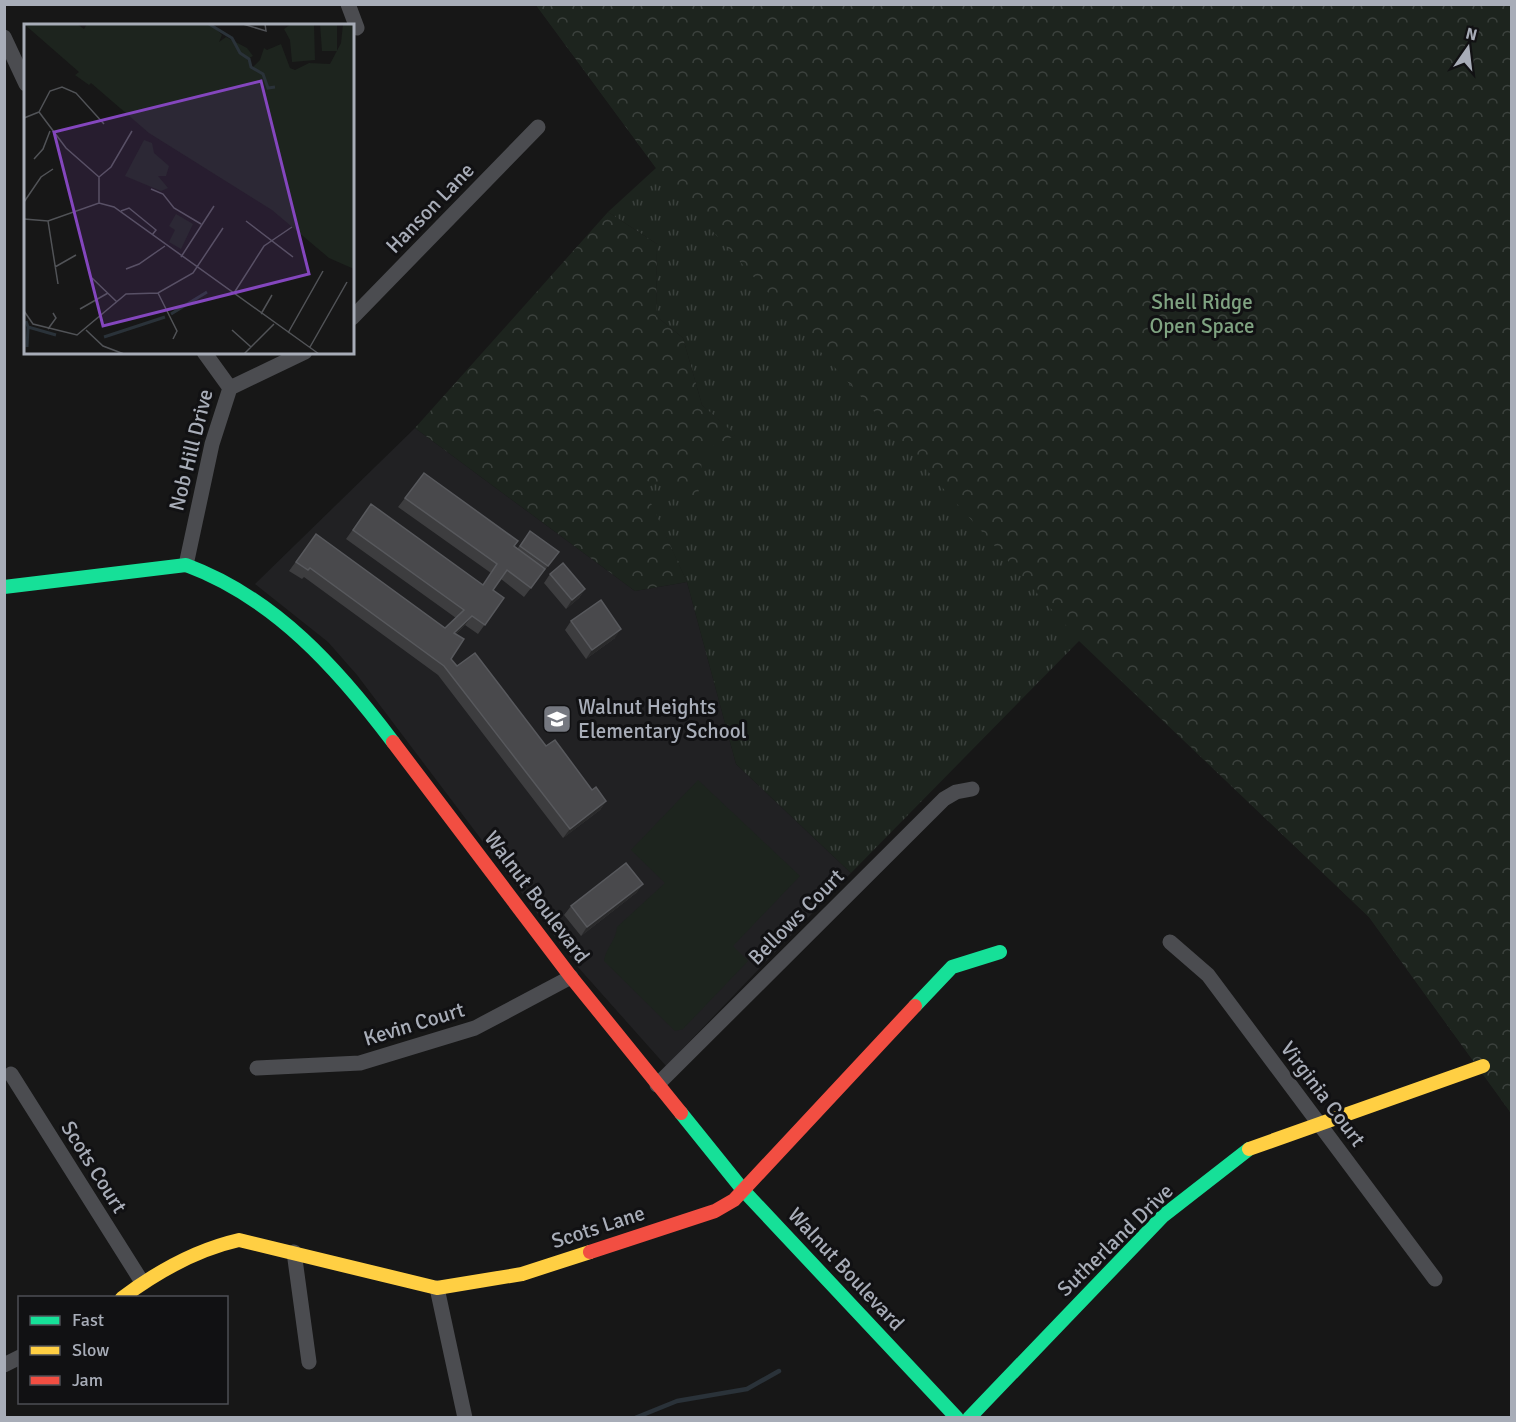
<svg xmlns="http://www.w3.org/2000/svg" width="1516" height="1422" font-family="Signika,sans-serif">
  <defs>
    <pattern id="grass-tufts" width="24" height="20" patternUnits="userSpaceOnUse" patternTransform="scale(1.5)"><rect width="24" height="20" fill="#1d241e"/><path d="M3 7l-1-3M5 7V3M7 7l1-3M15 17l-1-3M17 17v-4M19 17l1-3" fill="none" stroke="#3b413d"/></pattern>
    <pattern id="forest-crowns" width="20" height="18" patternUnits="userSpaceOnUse" patternTransform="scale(1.5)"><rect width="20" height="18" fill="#1d241e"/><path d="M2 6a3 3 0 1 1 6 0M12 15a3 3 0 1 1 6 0" fill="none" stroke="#3b413d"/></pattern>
  </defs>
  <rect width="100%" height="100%" fill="#171717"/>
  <path fill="#212123" d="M415 428 635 591 687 582 736 764 851 873 666 1066 577 966 357 675 328 642 255 584Z"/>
  <path fill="url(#grass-tufts)" d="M536 5H1511V1113L1369 917 1079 641 851 873 736 764 687 582 639 479 735 435 702 405 683 338 656 316 657 244 608 212 656 168Z"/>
  <path fill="url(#forest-crowns)" d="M536 5H1511V1113L1369 917 1079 640 656 168Z
    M608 212 657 244 656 316 683 338 702 405 736 435 703 451 698 497 640 479 687 582 635 591 415 428Z"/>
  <path fill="#1d241e" d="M698 780 800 876 733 946 748 961 683 1029 675 1031 604 961C606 947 616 941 617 927L665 883 631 850Z"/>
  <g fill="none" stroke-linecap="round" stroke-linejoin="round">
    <path stroke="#2a3239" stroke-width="4.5" d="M635 1418 677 1401 747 1389 779 1371"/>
    <path stroke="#4b4c50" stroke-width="15" d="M348 4 357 28
      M4 37 26 84
      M352 318 538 127
      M230 388 305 352
      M186 565 212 444 230 388 204 352
      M1170 942 1208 975 1435 1279
      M257 1068 360 1063 475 1028 571 977
      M11 1074 142 1282
      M657 1085 944 799 956 792 972 789
      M294 1252 309 1362
      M437 1288 465 1418
      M4 1365 20 1357"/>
    <path stroke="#16e098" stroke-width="14" d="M4 587 186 565C275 598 338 669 393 742
      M915 1006 952 967 1000 952
      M681 1113 743 1190 957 1418
      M969 1418 1163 1216 1249 1149"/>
    <path stroke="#ffcf43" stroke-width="14" d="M1249 1149 1483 1066
      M122 1298C158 1271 195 1250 239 1240L437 1288 522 1274 590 1252"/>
    <path stroke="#f24e42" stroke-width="14" d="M393 742 571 977 681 1113
      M590 1252 715 1211 734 1200 915 1006"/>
  </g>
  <path fill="#3d3d3f" d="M405 498 514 546 517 549 530 531 559 552 524 597 501 579 493 590 504 598 478 634 465 625 456 634 451 659 457 666 546 746 592 790 606 801 600 810 563 838 438 675 304 577 302 579 289 571 316 534 445 628 456 618 346 539 371 504 483 585 491 573 398 507Z
    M550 574 585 589 579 598 566 609 544 583Z
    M571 621 615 638 586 659 565 630Z
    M643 884 636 893 581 936 564 915 571 906Z"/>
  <path fill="#29292a" d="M585 589 579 598 566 609 572 600Z
    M472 616 465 625 447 642 454 633Z
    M621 629 615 638 586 659 592 650Z
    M606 801 600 810 563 838 570 829Z
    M643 884 636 893 581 936 587 927Z"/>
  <path fill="#49494c" stroke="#58595d" stroke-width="1.5" d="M424 473 518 541 514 546 545 569 531 588 507 570 493 590 504 598 485 625 472 616 454 633 464 639 451 659 457 666 475 653 546 746 555 740 592 790 596 787 606 801 570 829 444 666 310 568 308 570 296 562 316 534 445 628 464 610 353 530 371 504 483 585 497 564 405 498Z
    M530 531 559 552 548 566 520 546Z
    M563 563 585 589 572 600 550 574Z
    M601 600 621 629 592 650 571 621Z
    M626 863 643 884 587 927 571 906Z"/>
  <defs>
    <g id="school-square" transform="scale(1.5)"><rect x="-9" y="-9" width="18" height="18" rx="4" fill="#757880" stroke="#111113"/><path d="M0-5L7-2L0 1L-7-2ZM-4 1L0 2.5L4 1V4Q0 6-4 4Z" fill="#fff"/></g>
  </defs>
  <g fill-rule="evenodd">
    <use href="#school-square" x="557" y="719"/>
  </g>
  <g text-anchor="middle" stroke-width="6" stroke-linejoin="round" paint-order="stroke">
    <g font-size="21" fill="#a8adb8" stroke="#111113">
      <text transform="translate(430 208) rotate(-46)" y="7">Hanson Lane</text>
      <text transform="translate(191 450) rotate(-76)" y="7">Nob Hill Drive</text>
      <text transform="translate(537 897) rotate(53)" y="7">Walnut Boulevard</text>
      <text transform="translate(796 917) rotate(-45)" y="7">Bellows Court</text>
      <text transform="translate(414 1024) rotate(-17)" y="7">Kevin Court</text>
      <text transform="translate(1323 1094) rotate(53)" y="7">Virginia Court</text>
      <text transform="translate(94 1167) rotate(58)" y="7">Scots Court</text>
      <text transform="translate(598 1227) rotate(-18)" y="7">Scots Lane</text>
      <text transform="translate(1115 1240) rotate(-44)" y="7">Sutherland Drive</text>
      <text transform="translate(846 1269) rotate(47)" y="7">Walnut Boulevard</text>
    </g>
    <g font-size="21" fill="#7fa381" stroke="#111113">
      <text x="1202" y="309">Shell Ridge<tspan x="1202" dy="24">Open Space</tspan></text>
    </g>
    <g font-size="21" fill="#a8adb8" stroke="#111113" text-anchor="start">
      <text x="578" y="714">Walnut Heights<tspan x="578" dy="24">Elementary School</tspan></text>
    </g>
  </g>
  <g transform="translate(24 24)">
    <rect width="330" height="330" fill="#171717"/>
    <path d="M0 0H53L60 5 63 0H187L198 11 195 18 202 13 223 24 229 32 223 35 228 44 236 36 240 24 243 26 257 20 266 44 271 46 285 39 306 40 317 19 319 0H330V245L305 234 248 186 125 109 67 59 65 61 51 51 55 48ZM120 116 128 119 130 129 145 142 142 152H134L144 164 137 167 101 152Z" fill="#1d241e"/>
    <path d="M267 0H290L291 36 268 38 266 16 260 5ZM296 0H313V27H298ZM152 190 169 200 157 225 145 218 151 206 145 202Z" fill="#1d241e"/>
    <path fill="none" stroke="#2a3239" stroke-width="3" d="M185 0 208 14 216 29 225 35 227 43 239 50 244 64 251 63M147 290 183 268M2 297 4 303 32 311M80 313 141 293M3 323 4 304"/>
    <path fill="none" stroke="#515357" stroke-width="1.5" d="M219 0 242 7 241 0M15 88 26 67 38 63 52 69 80 100M0 94 15 88 42 124 75 153V179M10 135 19 125 26 107M75 153 87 143 108 107M127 165 139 170 150 184 177 200M0 178 17 153 29 145M97 187 105 184 132 206 128 211M0 195 24 197 75 179 90 183 295 330M24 197 34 260M222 197 269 233M157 233 190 182M31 243 52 231M102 245 115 240 141 222M68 254 93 278M134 269 153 307 149 315M210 269 240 222 268 203M56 285 84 269M0 287 9 300 53 311 102 270 134 269 169 249 199 204M237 290 248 271M24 305 32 294 29 289M62 306 79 322 100 330M208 306 227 323M264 309 299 247M286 323 323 258M220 330 250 300"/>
    <path fill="#8446be" fill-opacity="0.15" stroke="#8446be" stroke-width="3" d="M237 57 285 250 79 302 30 108Z"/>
    <rect width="330" height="330" fill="none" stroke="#a8adb8" stroke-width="3"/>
  </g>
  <rect width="1516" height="1422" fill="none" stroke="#a8adb8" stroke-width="12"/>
  <rect x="18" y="1296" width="210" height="108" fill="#111113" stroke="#4d4f55" stroke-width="1.5"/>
  <rect x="30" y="1316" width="30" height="9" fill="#16e098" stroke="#4d4f55" stroke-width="1.5"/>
  <text x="72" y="1326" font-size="18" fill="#a8adb8">Fast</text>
  <rect x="30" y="1346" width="30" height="9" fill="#ffcf43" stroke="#4d4f55" stroke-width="1.5"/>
  <text x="72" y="1356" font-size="18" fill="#a8adb8">Slow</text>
  <rect x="30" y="1376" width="30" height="9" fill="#f24e42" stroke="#4d4f55" stroke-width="1.5"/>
  <text x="72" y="1386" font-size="18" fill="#a8adb8">Jam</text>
  <g transform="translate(1468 48) rotate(14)" stroke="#111113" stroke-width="4.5" paint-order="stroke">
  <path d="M0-4.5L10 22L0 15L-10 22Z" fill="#a8adb8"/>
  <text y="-9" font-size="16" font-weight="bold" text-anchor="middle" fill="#a8adb8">N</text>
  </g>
</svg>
